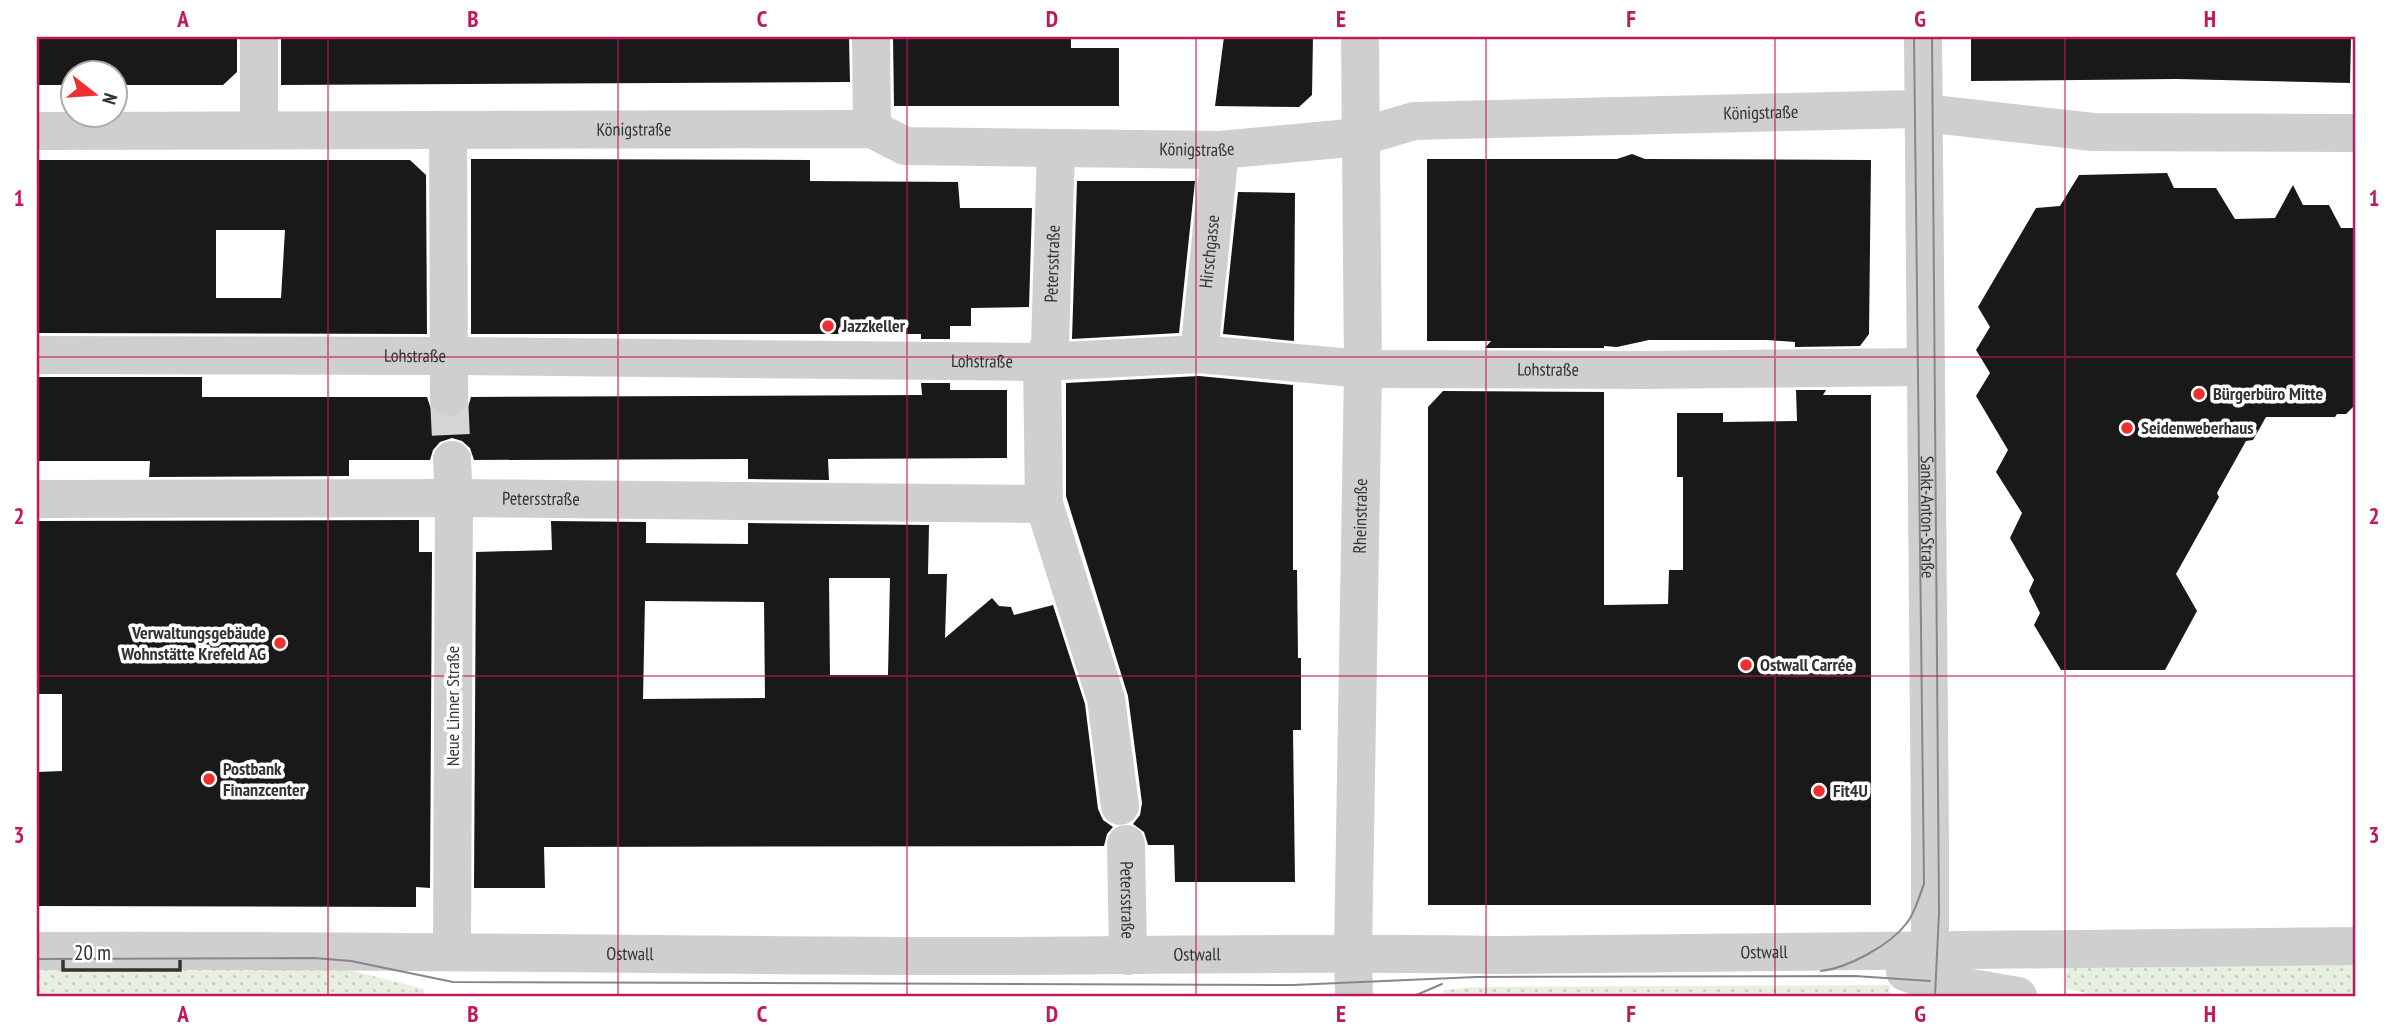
<svg xmlns="http://www.w3.org/2000/svg" width="2393" height="1033" font-family="'PT Sans Narrow',sans-serif">
  <defs>
    <pattern id="grass-dots" width="8" height="8" patternUnits="userSpaceOnUse" patternTransform="scale(1.75)"><rect width="8" height="8" fill="#e7efe0"/><path d="M2 2h.1M6 6h.1" fill="none" stroke="#c7cdc1" stroke-width="1.8" stroke-linecap="round"/></pattern>
  </defs>
  <rect width="100%" height="100%" fill="#fff"/>
  <path fill="url(#grass-dots)" d="M2068 965H2356V996H2095L2065 988Z
    M37 967 335 969 353 971 424 989V996H37Z
    M1890 985 1889 996H1444L1443 990 1475 987Z"/>
  <path fill="#191919" fill-rule="evenodd" d="M37 37H237V72L223 85H116V74H74V85H37Z
    M281 37H849L850 82 281 85Z
    M893 37H1071V48H1119V106H894Z
    M1224 37H1313L1312 95 1299 107 1215 106Z
    M1971 37H2351L2350 83 2176 79 1971 81Z
    M1632 154 1645 159 1871 160 1869 334 1860 346 1795 347V342L1767 340H1649L1617 347 1604 346V348H1485L1491 341H1427V159H1617Z
    M471 159 810 160V181L958 182 960 208H1032L1029 307 971 308V326H950V339H921V334H471Z
    M37 160H410L426 175 427 334 37 333ZM216 230H285L281 298H216Z
    M2167 173 2174 188H2216L2235 219 2275 218 2293 185 2303 205H2329L2341 228H2356V404L2346 414H2337L2335 417H2266L2253 440 2246 441 2217 493 2219 497 2176 574 2197 611 2165 670H2061L2034 625 2040 613 2029 591 2034 580 2010 538 2022 513 1996 472 2008 450 1976 396 1990 373 1976 350 1990 327 1978 307 2036 208 2060 206 2079 175Z
    M1077 181H1195L1179 333 1072 339Z
    M1238 192 1295 193 1294 341 1223 334Z
    M1199 376 1293 385V570H1297L1298 658H1301V730H1293L1295 882H1175L1174 845H1148L1144 832 1133 824 1140 815 1142 803 1128 696 1066 496V383Z
    M37 377H202V397H427L431 409 438 416 448 419 461 415 468 407 471 397 922 395 921 383H950V390H1007V458L828 459 829 480 748 479V459L474 460 470 448 462 441 452 438 440 442 433 450 430 460H349V476L149 477 150 461H37Z
    M1796 390H1826L1823 395H1871V905H1428V407L1443 391 1604 392V605L1668 604 1669 570H1683V477H1677V413H1723V422L1797 421Z
    M419 520V552H432L430 888 416 887V907L37 906V772L62 771V694H37V521Z
    M551 521 646 522V543L748 544V523L929 525 928 574H947L945 638 992 598 999 606 1011 607 1014 615 1053 605 1085 704 1098 809 1103 820 1113 827 1107 834 1104 846 544 847 545 888H474L476 552 552 550ZM829 578H890L888 675H830ZM645 601 764 602 765 698 643 699Z"/>
  <g fill="none" stroke-linecap="round" stroke-linejoin="round">
    <path stroke="#d6d6d6" stroke-width="38" stroke-dasharray="38 19" stroke-linecap="butt" d="M449 397 452 460"/>
    <g stroke="#cfcfcf" stroke-width="38">
      <path d="M259 37V130"/>
      <path d="M871 37 872 129"/>
      <path id="s1" d="M1923 37 1930 841V996"/>
      <path d="M448 130 449 397"/>
      <path id="s2" d="M37 131 872 129 905 146 1220 150 1360 137 1414 121 1915 109 1924 113 2093 132 2356 133"/>
      <path id="s3" d="M1199 354 1220 150"/>
      <path id="s4" d="M37 355 450 356 1042 362 1199 354 1363 369 1644 370 1926 367"/>
      <path d="M452 460 454 498 452 952"/>
      <path id="s5" d="M37 499 454 498 1044 504 1106 699 1120 806"/>
      <path id="s6" d="M1044 504 1042 362 1050 344 1056 148"/>
      <path id="s7" d="M1126 844 1128 956"/>
      <path id="s8" d="M37 951C330 949 623 955 917 956 1110 957 1303 951 1496 955L2356 946"/>
      <path d="M1905 972 1930 981 2018 996"/>
      <path id="s9" d="M1354 996 1353 952 1363 369 1360 37"/>
    </g>
    <path stroke="#878787" stroke-width="2" d="M1932 37 1939 913 1935 996
      M37 959 314 958 351 961 453 982 1293 985 1476 977 1855 976 1930 981
      M1821 971C1848 968 1890 945 1906 924 1915 914 1919 896 1924 884L1914 37
      M1414 996 1442 984"/>
  </g>
  <path fill="none" stroke="#c2185b" stroke-width="2" stroke-opacity="0.55" d="M328 37V996M618 37V996M907 37V996M1196 37V996M1486 37V996M1775 37V996M2065 37V996M37 357H2356M37 676H2356"/>
  <g fill="#ee2f30" stroke="#fff" stroke-width="2.5">
    <circle cx="828" cy="326" r="7"/>
    <circle cx="2199" cy="394" r="7"/>
    <circle cx="2127" cy="428" r="7"/>
    <circle cx="280" cy="643" r="7"/>
    <circle cx="1746" cy="665" r="7"/>
    <circle cx="209" cy="779" r="7"/>
    <circle cx="1819" cy="791" r="7"/>
  </g>
  <g text-anchor="middle" stroke-width="7" stroke-linejoin="round" paint-order="stroke">
    <g font-size="18" fill="#323232" stroke="#fff">
      <text dy="6" stroke="none"><textPath href="#s2" startOffset="1731">Königstraße</textPath></text>
      <text dy="6" stroke="none"><textPath href="#s2" startOffset="597">Königstraße</textPath></text>
      <text dy="6" stroke="none"><textPath href="#s2" startOffset="1164">Königstraße</textPath></text>
      <text dy="6" stroke="none"><textPath href="#s3" startOffset="103">Hirschgasse</textPath></text>
      <text dy="6" stroke="none"><textPath href="#s6" startOffset="242">Petersstraße</textPath></text>
      <text dy="6" stroke="none"><textPath href="#s4" startOffset="378">Lohstraße</textPath></text>
      <text dy="6" stroke="none"><textPath href="#s4" startOffset="945">Lohstraße</textPath></text>
      <text dy="6" stroke="none"><textPath href="#s4" startOffset="1512">Lohstraße</textPath></text>
      <text dy="6" stroke="none"><textPath href="#s5" startOffset="504">Petersstraße</textPath></text>
      <text dy="6" stroke="none"><textPath href="#s9" startOffset="480">Rheinstraße</textPath></text>
      <text dy="6" stroke="none"><textPath href="#s1" startOffset="480">Sankt-Anton-Straße</textPath></text>
      <text transform="translate(453 706) rotate(-90)" y="6">Neue Linner Straße</text>
      <text dy="6" stroke="none"><textPath href="#s7" startOffset="56">Petersstraße</textPath></text>
      <text dy="6" stroke="none"><textPath href="#s8" startOffset="1727">Ostwall</textPath></text>
      <text dy="6" stroke="none"><textPath href="#s8" startOffset="593">Ostwall</textPath></text>
      <text dy="6" stroke="none"><textPath href="#s8" startOffset="1160">Ostwall</textPath></text>
    </g>
    <g font-size="18" font-weight="bold" fill="#323232" stroke="#fff" text-anchor="start">
      <text x="842" y="332">Jazzkeller</text>
      <text x="2213" y="400">Bürgerbüro Mitte</text>
      <text x="2141" y="434">Seidenweberhaus</text>
      <text x="266" y="639" text-anchor="end">Verwaltungsgebäude<tspan x="266" dy="21">Wohnstätte Krefeld AG</tspan></text>
      <text x="1760" y="671">Ostwall Carrée</text>
      <text x="223" y="775">Postbank<tspan x="223" dy="21">Finanzcenter</tspan></text>
      <text x="1833" y="797">Fit4U</text>
    </g>
  </g>
  <rect width="2393" height="1033" fill="none" stroke="#ffffff" stroke-width="77"/>
  <g transform="translate(94 94) rotate(107)"><circle r="33" fill="#ffffff" stroke="#adadad" stroke-width="2"/>
  <path d="M0-5L12 26L0 18L-12 26Z" fill="#ee2f30"/>
  <text y="-10" font-size="19" font-weight="bold" text-anchor="middle" fill="#323232">N</text>
  </g>
  <path d="M63 960v10h117v-10" fill="none" stroke="#323232" stroke-width="3.5"/>
  <text x="74" y="960" font-size="21" fill="#323232" stroke="#ffffff" stroke-width="5" paint-order="stroke">20 m</text>
  <rect x="38" y="38" width="2316" height="957" fill="none" stroke="#c2185b" stroke-width="2.5"/>
  <g font-size="23" text-anchor="middle" font-weight="bold" fill="#c2185b">
    <text x="183" y="27">A</text>
    <text x="473" y="27">B</text>
    <text x="762" y="27">C</text>
    <text x="1052" y="27">D</text>
    <text x="1341" y="27">E</text>
    <text x="1631" y="27">F</text>
    <text x="1920" y="27">G</text>
    <text x="2210" y="27">H</text>
    <text x="19" y="206">1</text>
    <text x="2374" y="206">1</text>
    <text x="19" y="524">2</text>
    <text x="2374" y="524">2</text>
    <text x="19" y="843">3</text>
    <text x="2374" y="843">3</text>
    <text x="183" y="1022">A</text>
    <text x="473" y="1022">B</text>
    <text x="762" y="1022">C</text>
    <text x="1052" y="1022">D</text>
    <text x="1341" y="1022">E</text>
    <text x="1631" y="1022">F</text>
    <text x="1920" y="1022">G</text>
    <text x="2210" y="1022">H</text>
  </g>
</svg>
